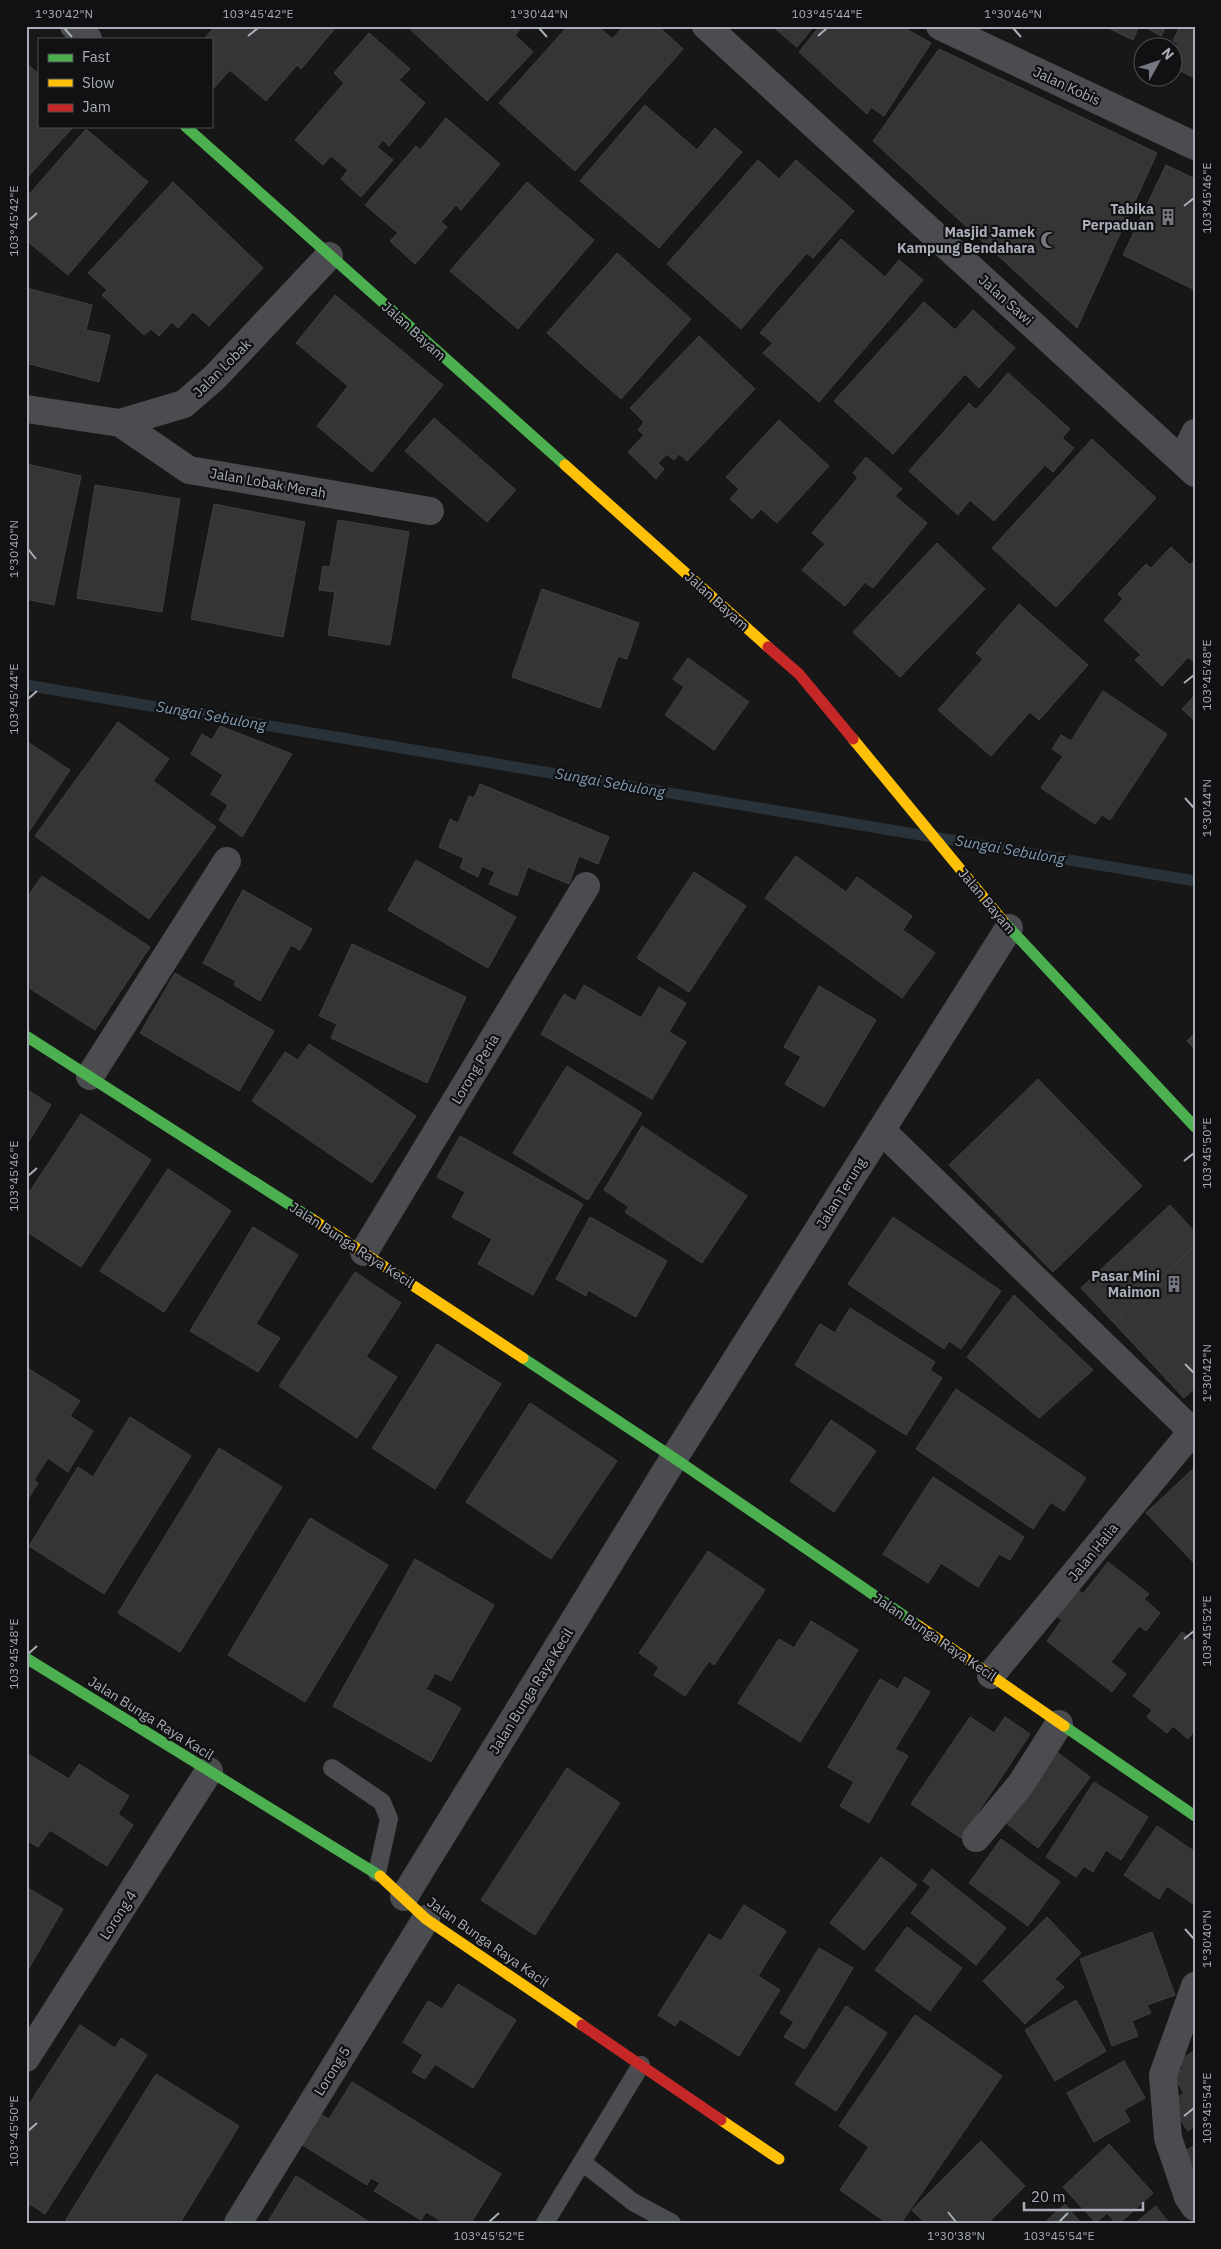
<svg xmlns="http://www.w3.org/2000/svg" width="1221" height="2249" font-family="'IBM Plex Sans',sans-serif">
  <rect width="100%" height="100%" fill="#171717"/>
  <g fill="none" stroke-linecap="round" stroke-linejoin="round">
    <path stroke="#2a3239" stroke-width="11" d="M26 685 1195 881"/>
  </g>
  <path fill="#353536" stroke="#3f4043" d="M215 26H337L301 69 297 65 266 101 230 70 211 91V39H204Z
    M412 26H523L515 35 533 52 487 101 410 29Z
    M568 26H598L612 39 624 26H658L683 49 575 171 499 103Z
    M772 26H814L797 47Z
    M820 26H901L931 43 884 116 871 107 867 114 799 52Z
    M1104 26H1139L1133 40Z
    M1143 26H1166L1161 36Z
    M1180 26H1195V78L1174 68V52L1178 43 1173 41Z
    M369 33 410 69 399 80 425 103 389 146 383 140 377 147 393 160 361 197 341 179 348 170 331 156 323 165 295 140 344 83 334 73Z
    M939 49 1157 153 1077 328 873 141Z
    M26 63 39 74V126H74L26 179Z
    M645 105 697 150 715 128 742 152 659 248 580 181Z
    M446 118 500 164 461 210 456 205 441 222 447 227 415 264 390 241 398 233 365 205 416 146 420 150Z
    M86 129 148 182 68 275 26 240V198Z
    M758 160 779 179 796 160 854 211 813 258 807 253 741 329 667 264Z
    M1166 165 1195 179V290L1123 255Z
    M173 182 263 268 209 326 193 312 178 328 172 322 159 336 151 329 144 335 102 295 107 290 88 273Z
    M527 182 594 240 518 329 450 271Z
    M841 239 885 277 899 260 923 280 819 402 763 353 773 343 760 333Z
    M617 253 691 319 621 399 547 333Z
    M26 288 92 305 86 330 110 335 99 382 26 363Z
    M335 295 443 385 372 472 317 426 348 386 296 343Z
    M924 302 955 330 973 310 1015 348 979 388 965 374 893 454 834 401Z
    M699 336 755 389 687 461 679 454 674 460 667 454 658 463 664 469 656 479 628 452 644 435 638 430 644 422 630 408Z
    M1008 373 1070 429 1062 438 1074 448 1053 472 1045 465 994 521 970 500 958 515 909 471 969 403 976 410Z
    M434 418 516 490 487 522 405 451Z
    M779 420 829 466 777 523 761 509 752 519 730 499 739 489 726 477Z
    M1092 439 1156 498 1056 607 992 548Z
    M866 457 902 489 895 496 927 523 873 588 865 582 845 606 802 570 825 544 812 533 858 478 853 473Z
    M26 464 81 476 54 605 26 599Z
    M95 485 180 499 162 612 77 598Z
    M214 504 305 522 283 637 191 619Z
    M338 520 409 532 390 645 328 635 335 592 319 590 323 566 330 567Z
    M937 543 985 589 900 677 853 632Z
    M1171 547 1190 565 1195 560V663L1188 657 1162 686 1135 660 1141 655 1104 620 1123 599 1118 594 1146 564 1151 568Z
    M542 589 639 623 627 659 618 656 600 708 512 677Z
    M1019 604 1088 665 1039 720 1030 712 991 756 938 710 983 659 976 653Z
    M688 658 749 702 714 750 665 715 684 687 673 679Z
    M1103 691 1167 734 1110 820 1102 815 1095 824 1041 788 1063 756 1052 749 1061 735 1071 741Z
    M1195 695V721L1182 709Z
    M118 722 169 759 153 781 216 827 149 919 35 836Z
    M220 726 292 754 242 837 219 820 228 805 211 794 223 775 191 754 202 734 212 740Z
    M26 741 70 770 26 836Z
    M480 784 609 837 598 864 579 856 569 884 528 867 517 896 489 884 495 872 482 866 478 877 460 868 464 858 439 847 450 819 458 823 469 796 474 798Z
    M796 856 846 892 857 877 912 916 903 930 935 953 902 998 765 898Z
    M416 860 516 917 488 968 388 910Z
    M694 872 746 906 689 992 637 958Z
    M42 876 150 947 95 1030 26 986V899Z
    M243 890 312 929 300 950 291 945 260 1001 234 985 236 981 203 963Z
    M352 944 466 997 427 1083 331 1038 337 1024 319 1016Z
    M175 973 274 1031 239 1091 140 1033Z
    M584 985 641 1018 659 987 686 1003 669 1032 686 1042 652 1099 541 1034 564 994 575 1001Z
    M819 986 876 1020 824 1107 785 1084 801 1057 784 1047Z
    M1195 1033V1049L1187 1041Z
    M309 1044 416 1116 372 1183 252 1101 285 1052 298 1060Z
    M567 1066 642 1113 588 1200 513 1153Z
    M1038 1079 1142 1186 1053 1272 949 1165Z
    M26 1089 51 1105 26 1146Z
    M81 1114 151 1160 81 1267 26 1231V1197Z
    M642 1126 747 1196 702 1263 625 1212 629 1207 604 1190Z
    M460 1136 583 1204 533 1295 478 1264 492 1239 452 1217 465 1192 437 1177Z
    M168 1169 231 1211 164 1312 100 1271Z
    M1170 1205 1195 1232V1246L1113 1322 1081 1288Z
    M590 1217 667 1261 636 1317 588 1290 586 1296 556 1279Z
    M893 1217 1001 1291 961 1349 949 1341 944 1349 848 1284Z
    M253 1227 298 1255 256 1324 280 1338 258 1372 190 1331Z
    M1195 1246V1388L1184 1398 1113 1322Z
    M355 1272 401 1303 366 1357 397 1377 357 1438 279 1386Z
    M1014 1295 1093 1370 1039 1418 967 1357Z
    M850 1308 935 1362 930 1370 942 1378 906 1435 795 1365 820 1324 835 1333Z
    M437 1344 501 1384 435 1489 372 1448Z
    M26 1367 80 1401 70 1416 93 1431 68 1472 48 1458 34 1480 38 1483 26 1502Z
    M956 1389 1086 1478 1064 1511 1051 1502 1033 1529 916 1449Z
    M530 1403 617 1461 551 1559 466 1502Z
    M130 1417 191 1456 104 1594 29 1546 78 1467 93 1477Z
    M831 1420 876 1451 834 1512 790 1481Z
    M219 1448 282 1487 180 1652 118 1613Z
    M1195 1467V1564L1146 1513Z
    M933 1477 1024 1537 1010 1560 999 1554 978 1587 941 1563 928 1583 883 1554Z
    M310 1518 388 1565 305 1702 228 1655Z
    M708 1551 765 1590 714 1665 709 1661 685 1696 654 1675 659 1667 639 1653Z
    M415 1559 494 1605 451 1681 435 1673 426 1689 461 1708 431 1762 333 1706Z
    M1108 1562 1149 1594 1144 1599 1160 1613 1146 1631 1139 1626 1111 1662 1126 1674 1112 1692 1047 1641 1062 1620 1058 1617 1078 1590 1083 1594Z
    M811 1621 858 1650 800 1742 738 1703 779 1639 794 1648Z
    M1182 1632 1195 1642V1730L1188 1739 1173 1726 1167 1733 1147 1717 1152 1710 1133 1696Z
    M905 1677 930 1692 895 1749 908 1756 869 1823 840 1806 854 1782 828 1767 880 1679 898 1689Z
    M970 1717 994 1733 1005 1717 1030 1734 961 1838 911 1804Z
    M1053 1749 1090 1777 1038 1848 1001 1819Z
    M28 1754 69 1779 79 1764 129 1796 118 1814 133 1825 107 1866 50 1830 38 1847 26 1840V1757Z
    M567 1768 620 1803 535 1935 481 1900Z
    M1094 1782 1148 1817 1121 1860 1106 1850 1093 1872 1084 1866 1076 1877 1046 1857Z
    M1157 1826 1195 1852V1902L1193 1904 1167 1886 1159 1899 1124 1875Z
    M1001 1839 1060 1882 1028 1926 969 1883Z
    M881 1857 917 1885 864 1950 830 1923Z
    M932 1869 1006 1928 976 1965 911 1913 931 1887 923 1881Z
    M26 1887 63 1909 29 1968 26 1967Z
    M744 1905 786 1931 758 1976 780 1990 739 2056 680 2019 675 2026 658 2015 709 1934 721 1941Z
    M1047 1917 1081 1953 1055 1979 1064 1987 1025 2024 983 1981Z
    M907 1927 962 1968 930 2011 875 1970Z
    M1152 1932 1175 1995 1147 2005 1151 2013 1132 2021 1138 2036 1112 2046 1080 1959Z
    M819 1948 853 1968 805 2049 784 2037 794 2022 780 2013Z
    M458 1984 516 2020 473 2088 435 2064 425 2079 412 2072 423 2055 403 2042 428 2001 442 2009Z
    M1076 2000 1106 2051 1055 2081 1025 2030Z
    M846 2006 887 2033 836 2111 795 2084Z
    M915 2015 1002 2076 901 2223H887L840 2190 869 2147 839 2126Z
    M80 2025 115 2048 121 2038 147 2055 45 2214 30 2204 27 2210 26 2109Z
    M1195 2050V2126L1188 2131 1169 2103 1184 2093 1173 2075 1183 2068 1178 2061Z
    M1124 2061 1145 2098 1124 2110 1130 2121 1094 2142 1067 2093Z
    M156 2074 239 2126 180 2223H64Z
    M352 2082 501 2174 471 2223H439L440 2220 426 2212 421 2220 374 2191 380 2183 371 2178 367 2185 296 2141 315 2111 329 2119Z
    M981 2141 1025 2186 988 2223 980 2221 977 2223H925L912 2210Z
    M1109 2144 1153 2193 1120 2223H1116L1107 2213 1096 2223 1063 2187Z
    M1195 2145V2178L1180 2154Z
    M296 2176 371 2223H267Z
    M1065 2204 1081 2223H1044Z
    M1156 2206 1169 2223H1135Z"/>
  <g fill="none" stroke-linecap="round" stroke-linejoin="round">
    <path stroke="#4b4c50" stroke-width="18" d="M332 1768 382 1802 389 1819 377 1873
      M582 2162 633 2202 672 2223
      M545 2223 641 2065"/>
    <path stroke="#4b4c50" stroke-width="28" d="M74 26 88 39
      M706 26 1195 473
      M940 26 1195 146
      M26 409 120 423 184 404 215 377 329 256
      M120 423 189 470 430 511
      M1182 461 1195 433
      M90 1076 227 861
      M881 1130 1192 1431
      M364 1252 586 886
      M991 1675 1195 1428
      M976 1838 1021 1784 1059 1724
      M404 1897 674 1458 1009 928
      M1195 1986 1163 2075 1168 2138 1188 2197 1195 2207
      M26 2058 209 1771
      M238 2223 426 1919"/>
    <path stroke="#4caf50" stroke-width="11" d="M185 126 565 465
      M1003 921 1195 1127
      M26 1036 312 1219
      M523 1358 674 1458 919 1626
      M26 1658 380 1876
      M1064 1726 1195 1816"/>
    <path stroke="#ffc107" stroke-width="11" d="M565 465 768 647
      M853 739 1003 921
      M312 1219 523 1358
      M919 1626 1064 1726
      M380 1876 426 1919 582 2025
      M721 2120 779 2159"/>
    <path stroke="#c62828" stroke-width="11" d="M768 647 799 674 853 739
      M582 2025 721 2120"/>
  </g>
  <path fill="none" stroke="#a8adb8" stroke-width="2" d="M64 28 72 37M539 28 547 37M1013 28 1021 37M248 36 258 28M818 36 827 28M1184 206 1194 198M28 221 37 213M28 549 36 559M1184 683 1194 675M28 699 37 691M1185 798 1194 808M1184 1161 1194 1153M28 1176 37 1168M1185 1364 1194 1373M1184 1639 1194 1631M28 1654 37 1646M1185 1929 1194 1939M1184 2116 1194 2108M28 2131 37 2123M948 2212 956 2222M489 2222 499 2213M1059 2222 1068 2213"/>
  <defs>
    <g id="building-bare" transform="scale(1.35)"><path d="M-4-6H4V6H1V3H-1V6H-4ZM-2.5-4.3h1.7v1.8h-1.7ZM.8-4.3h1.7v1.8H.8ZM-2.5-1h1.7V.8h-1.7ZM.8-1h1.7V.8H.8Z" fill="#757880" stroke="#111113" stroke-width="2.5" paint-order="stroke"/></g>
    <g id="mosque-bare" transform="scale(1.35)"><path d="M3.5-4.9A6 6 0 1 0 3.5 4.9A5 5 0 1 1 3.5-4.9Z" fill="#757880" stroke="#111113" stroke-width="2.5" paint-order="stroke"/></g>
  </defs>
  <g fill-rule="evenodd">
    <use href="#building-bare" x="1168" y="217"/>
    <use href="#mosque-bare" x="1049" y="240"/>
    <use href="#building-bare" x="1174" y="1284"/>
  </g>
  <g text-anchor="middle" stroke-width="4.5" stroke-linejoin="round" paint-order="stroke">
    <g font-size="14" fill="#a8adb8" stroke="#111113">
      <text transform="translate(1067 86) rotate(25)" y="5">Jalan Kobis</text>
      <text transform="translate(1006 300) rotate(42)" y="5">Jalan Sawi</text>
      <text transform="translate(414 331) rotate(42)" y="5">Jalan Bayam</text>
      <text transform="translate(222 368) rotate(-45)" y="5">Jalan Lobak</text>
      <text transform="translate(268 483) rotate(10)" y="5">Jalan Lobak Merah</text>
      <text transform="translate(717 601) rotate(42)" y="5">Jalan Bayam</text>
      <text transform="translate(987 901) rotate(50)" y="5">Jalan Bayam</text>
      <text transform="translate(475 1069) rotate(-59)" y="5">Lorong Peria</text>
      <text transform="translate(841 1193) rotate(-58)" y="5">Jalan Terung</text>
      <text transform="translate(352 1245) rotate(33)" y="5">Jalan Bunga Raya Kecil</text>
      <text transform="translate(1093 1552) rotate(-51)" y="5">Jalan Halia</text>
      <text transform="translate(935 1637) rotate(34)" y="5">Jalan Bunga Raya Kecil</text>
      <text transform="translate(531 1691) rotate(-58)" y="5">Jalan Bunga Raya Kecil</text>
      <text transform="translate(151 1718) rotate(32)" y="5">Jalan Bunga Raya Kacil</text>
      <text transform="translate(118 1915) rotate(-57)" y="5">Lorong 4</text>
      <text transform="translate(488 1942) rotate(35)" y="5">Jalan Bunga Raya Kacil</text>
      <text transform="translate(332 2071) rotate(-58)" y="5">Lorong 5</text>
    </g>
    <g font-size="14" font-weight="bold" fill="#a8adb8" stroke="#111113" text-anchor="end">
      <text x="1154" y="214">Tabika<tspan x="1154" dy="16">Perpaduan</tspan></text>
      <text x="1035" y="237">Masjid Jamek<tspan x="1035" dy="16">Kampung Bendahara</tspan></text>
      <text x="1160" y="1281">Pasar Mini<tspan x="1160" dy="16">Maimon</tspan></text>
    </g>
    <g font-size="15" font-style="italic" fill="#7f9bb3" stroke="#111113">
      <text transform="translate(211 716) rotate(10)" y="5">Sungai Sebulong</text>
      <text transform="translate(610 783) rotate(10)" y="5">Sungai Sebulong</text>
      <text transform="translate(1010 850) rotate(10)" y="5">Sungai Sebulong</text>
    </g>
  </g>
  <rect width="1221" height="2249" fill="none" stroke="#111113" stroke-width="55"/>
  <rect x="38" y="38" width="175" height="90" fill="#111113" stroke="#4d4f55"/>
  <rect x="48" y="54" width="25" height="8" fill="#4caf50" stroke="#4d4f55"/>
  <text x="82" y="62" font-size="15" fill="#a8adb8">Fast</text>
  <rect x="48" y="79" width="25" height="8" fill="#ffc107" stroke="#4d4f55"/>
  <text x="82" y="88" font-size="15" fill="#a8adb8">Slow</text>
  <rect x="48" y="104" width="25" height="8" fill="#c62828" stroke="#4d4f55"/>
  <text x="82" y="112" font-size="15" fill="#a8adb8">Jam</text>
  <g transform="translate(1158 62) rotate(50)"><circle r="24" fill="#111113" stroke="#4d4f55"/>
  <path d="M0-4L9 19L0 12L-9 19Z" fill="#757880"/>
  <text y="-8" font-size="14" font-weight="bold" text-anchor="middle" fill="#a8adb8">N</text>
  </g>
  <path d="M1024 2202v8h119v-8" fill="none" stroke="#a8adb8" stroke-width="2.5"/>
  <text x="1031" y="2202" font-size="15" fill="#a8adb8" stroke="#111113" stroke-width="4" paint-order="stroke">20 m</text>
  <rect x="28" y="28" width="1166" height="2194" fill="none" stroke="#a8adb8" stroke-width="2"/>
  <g font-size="12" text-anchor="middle" fill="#a8adb8">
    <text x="64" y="18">1°30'42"N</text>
    <text x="258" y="18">103°45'42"E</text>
    <text x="539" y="18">1°30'44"N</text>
    <text x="827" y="18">103°45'44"E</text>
    <text x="1013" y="18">1°30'46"N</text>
    <text transform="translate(1207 198) rotate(-90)" y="4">103°45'46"E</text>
    <text transform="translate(14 221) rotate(-90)" y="4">103°45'42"E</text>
    <text transform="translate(14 549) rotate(-90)" y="4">1°30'40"N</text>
    <text transform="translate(1207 675) rotate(-90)" y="4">103°45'48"E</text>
    <text transform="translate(14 699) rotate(-90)" y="4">103°45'44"E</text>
    <text transform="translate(1207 808) rotate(-90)" y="4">1°30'44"N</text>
    <text transform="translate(1207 1153) rotate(-90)" y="4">103°45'50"E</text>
    <text transform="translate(14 1176) rotate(-90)" y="4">103°45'46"E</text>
    <text transform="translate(1207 1373) rotate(-90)" y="4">1°30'42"N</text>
    <text transform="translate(1207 1631) rotate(-90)" y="4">103°45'52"E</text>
    <text transform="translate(14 1654) rotate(-90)" y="4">103°45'48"E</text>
    <text transform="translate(1207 1939) rotate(-90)" y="4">1°30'40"N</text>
    <text transform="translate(1207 2108) rotate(-90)" y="4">103°45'54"E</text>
    <text transform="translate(14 2131) rotate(-90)" y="4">103°45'50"E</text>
    <text x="489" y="2240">103°45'52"E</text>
    <text x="956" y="2240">1°30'38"N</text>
    <text x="1059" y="2240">103°45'54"E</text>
  </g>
</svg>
